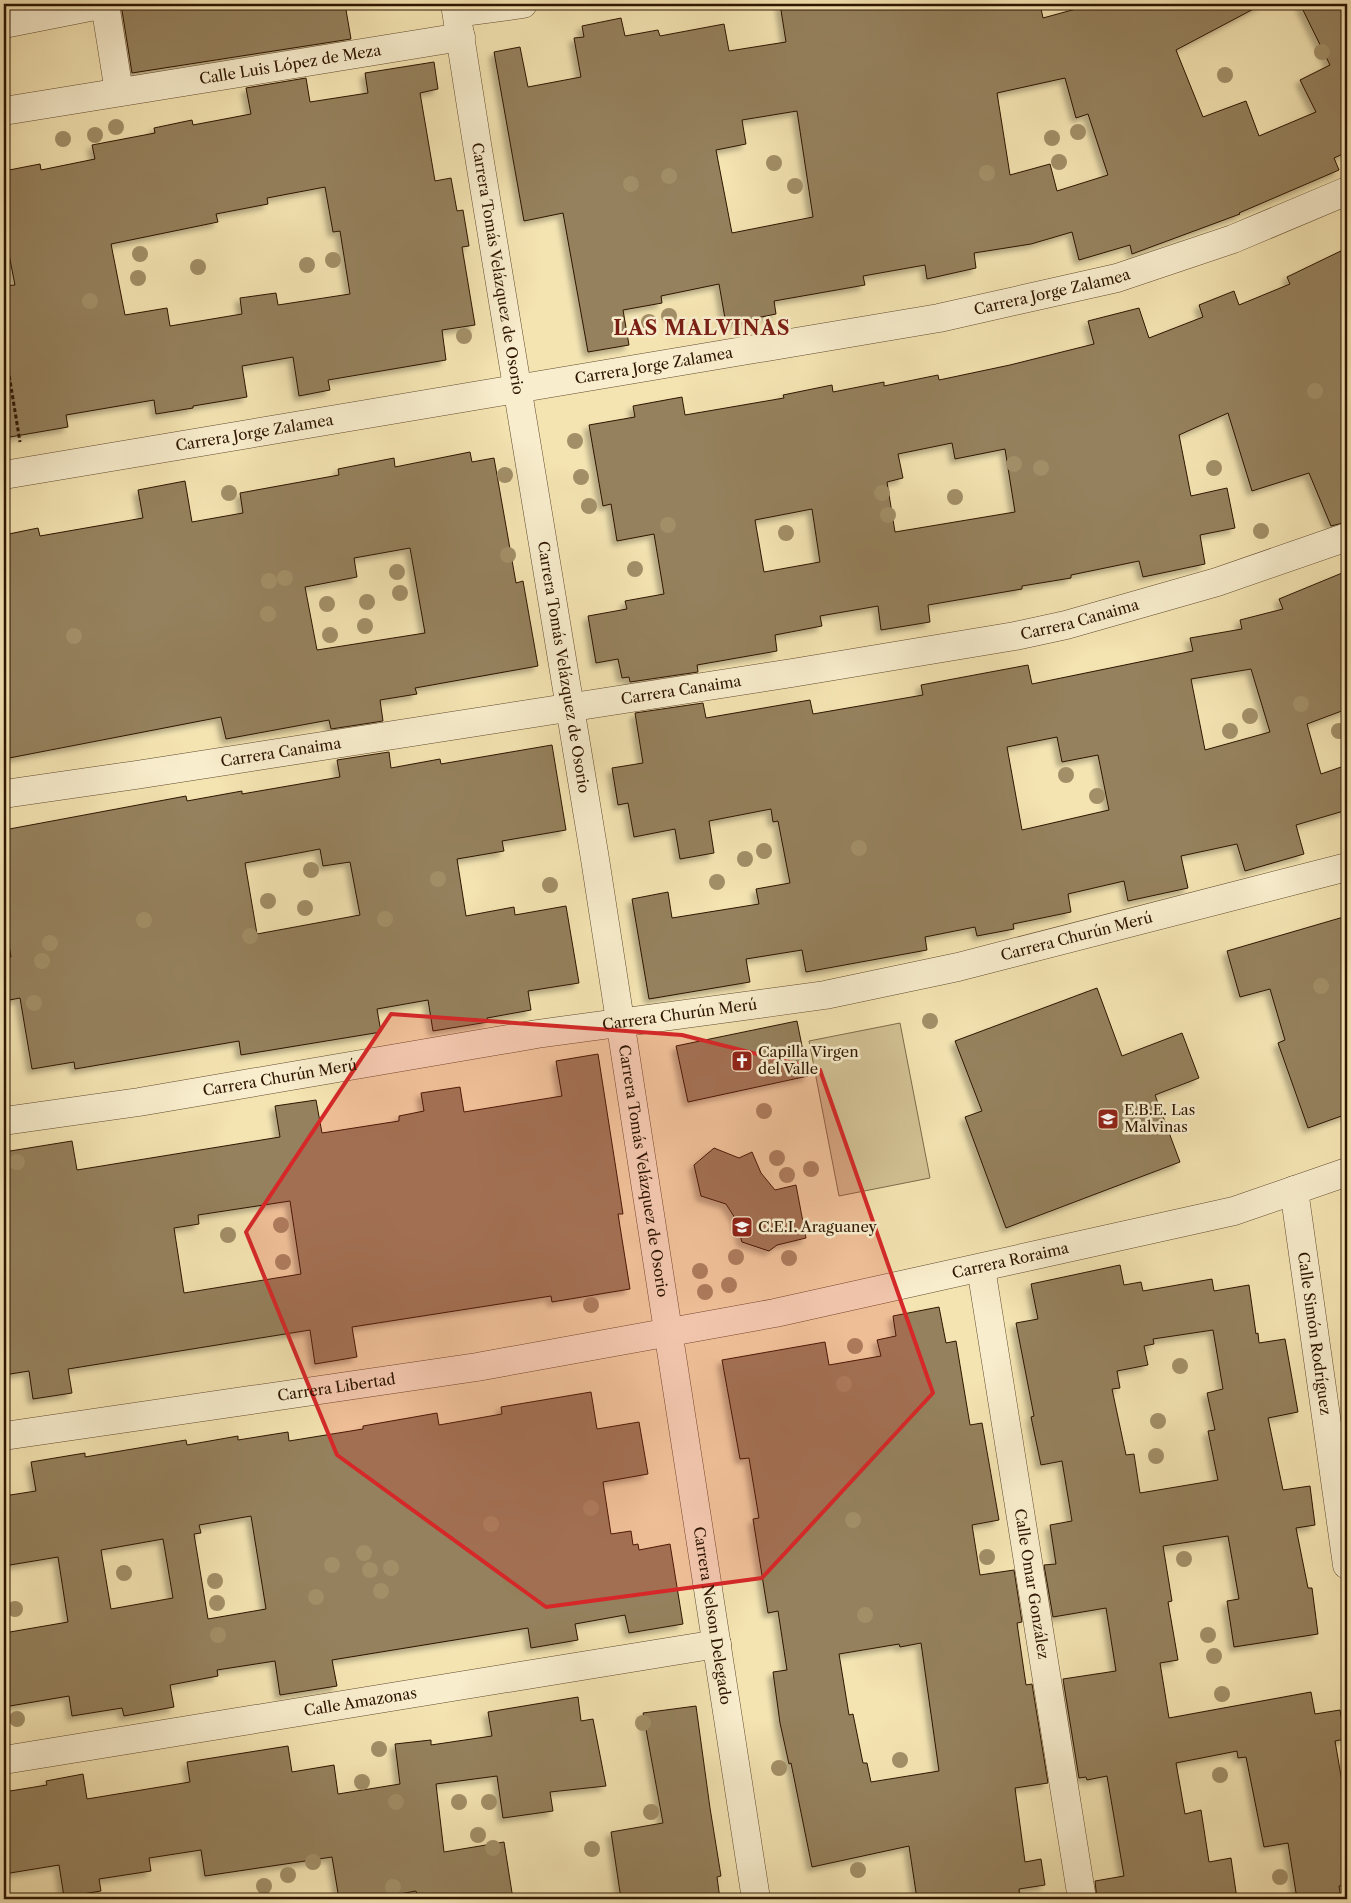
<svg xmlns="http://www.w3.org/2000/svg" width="1351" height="1903" font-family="'Libre Caslon Text',serif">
  <defs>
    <filter id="shadow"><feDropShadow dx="-4.5" dy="4.5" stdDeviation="2.5" flood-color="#0004"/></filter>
  </defs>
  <rect width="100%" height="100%" fill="#f4e4b2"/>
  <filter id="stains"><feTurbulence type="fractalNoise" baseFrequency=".004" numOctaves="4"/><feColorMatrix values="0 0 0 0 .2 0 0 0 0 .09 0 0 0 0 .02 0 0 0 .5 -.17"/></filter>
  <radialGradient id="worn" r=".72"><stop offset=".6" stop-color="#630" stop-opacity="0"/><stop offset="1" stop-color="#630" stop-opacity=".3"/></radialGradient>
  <path fill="#d2c194" stroke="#806b4a" d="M900 1023 930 1178 839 1196 809 1041Z"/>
  <path fill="#95815d" stroke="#2e1500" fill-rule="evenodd" filter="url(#shadow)" d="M121 4H345L351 39 132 73Z
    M780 4H1040L1043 18 1094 4H1263L1176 50 1203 117 1246 101 1259 136 1316 112 1300 80 1330 65 1300 4H1347V152L1334 158 1339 170 1239 213 1240 214 1132 254 1130 245 1079 260 1072 232 1031 244 974 253 976 268 927 279 925 265 863 276 865 285 774 301 776 314 726 324 719 284 661 296 662 303 623 310 629 345 588 352 563 213 524 221 494 52 520 47 528 87 581 77 574 38 584 37 582 26 621 18 625 36 658 30 660 36 724 24 729 51 786 42ZM1065 78 1076 118 1088 114 1108 175 1057 191 1050 164 1010 175 997 93ZM797 111 813 217 732 233 716 150 746 144 742 120Z
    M434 62 438 89 420 93 435 181 451 178 457 211 463 210 469 246 462 247 475 325 442 330 446 360 328 380 330 390 299 396 293 357 242 366 247 397 193 406V408L156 414 154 400 66 415 68 427 4 438V286L15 285 4 229V171L40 164 41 170 95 159 92 145 155 133 154 128 192 120 193 125 251 114 246 88 306 78 310 102 368 93 365 73ZM325 187 333 232 340 231 350 294 278 305 276 293 240 298 242 314 170 326 167 308 125 315 111 244 218 222 216 214 268 204 267 198Z
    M1347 248V522L1331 526 1309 473 1252 491 1228 413 1179 435 1191 496 1227 488 1235 528 1200 535 1205 564 1143 577 1139 561 1071 575V578L1022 586V589L928 605 930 622 881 630 878 606 820 616 822 626 775 635 777 651 697 665 698 672 630 682 629 677 622 678 618 659 596 663 588 616 627 609 625 601 664 594 654 534 617 541 611 504 603 506 589 425 635 417 633 406 682 397 685 415 784 398 783 395 832 385 833 392 884 382V386L938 375 939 380 1010 365 1094 344 1088 321 1139 308 1149 338 1203 317 1199 305 1234 291 1239 305 1290 284 1287 277ZM952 443 955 459 1005 449 1015 512 895 532 887 482 903 478 898 454ZM812 509 820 562 764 572 755 520Z
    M470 452 472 462 494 458 516 583 523 581 538 666 415 688 417 694 380 700 383 721 331 729 329 720 226 739 221 717 4 759V535L38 528 40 536 143 518 138 490 185 481 192 522 243 513 240 493 339 475 338 469 394 458 395 467ZM410 548 425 633 317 650 305 587 357 577 354 558Z
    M1347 571V709L1307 724 1321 774 1347 765V810L1296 825 1304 854 1245 871 1237 844 1181 856 1188 888 1128 901 1124 881 1068 894 1071 912 1013 924 1014 929 977 936 975 927 925 937 927 950 806 972 802 950 746 959 750 982 649 999 632 899 668 892 672 918 759 904 756 889 790 883 778 821 773 822 771 809 709 821 714 853 680 859 675 829 634 837 628 803 618 805 612 768 643 763 635 713 703 703 706 718 810 700 813 714 923 695 921 685 1028 665 1032 684 1193 651 1190 638 1242 629 1240 620 1283 609 1279 599ZM1251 669 1270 732 1205 750 1191 679ZM1057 737 1062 762 1098 755 1109 810 1022 830 1007 747Z
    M552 745 566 830 502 841 504 851 457 859 466 916 514 907 515 915 566 906 579 983 528 991 531 1010 487 1018 488 1022 433 1031 428 1000 377 1009 381 1032 241 1055 239 1041 75 1069 74 1062 32 1069 20 998 4 1001V958L11 957 4 916V830L186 796 187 801 242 791V794L340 777 337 760 389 752 391 768 440 759 441 764ZM320 849 323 866 350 862 360 915 257 934 245 863Z
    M1347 916V1114L1308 1128 1278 1043 1285 1040 1270 989 1240 997 1227 951Z
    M1097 988 1122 1056 1182 1033 1199 1078 1155 1095 1180 1162 1006 1228 965 1117 982 1111 955 1041Z
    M797 1021 808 1076 688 1102 676 1046Z
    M598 1054 623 1214H618L630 1289 552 1302 551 1296 352 1327 357 1357 315 1364 310 1330 68 1369 72 1393 33 1399 29 1371 4 1375V1152L72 1141 77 1170 280 1137 275 1106 316 1100 322 1133 399 1121V1116L424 1111 421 1093 460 1087 464 1112 562 1096 556 1061ZM290 1201 301 1274 184 1293 174 1228 199 1224 198 1215Z
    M714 1148 739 1158 752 1152 761 1173 775 1190 796 1185 806 1238 777 1245 769 1251 742 1242 735 1218 726 1204 701 1196 694 1165Z
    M1120 1265 1124 1285 1141 1282 1143 1291 1212 1279 1214 1291 1249 1285 1256 1334 1258 1333 1259 1343 1285 1339 1298 1412 1268 1418 1283 1490 1310 1486 1315 1525 1296 1528 1308 1588H1312L1318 1634 1234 1647 1227 1601 1239 1599 1228 1536 1163 1546 1172 1601 1168 1602 1178 1660 1160 1663 1169 1718 1311 1692 1315 1714 1340 1710 1345 1739 1335 1741 1347 1811V1885L1339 1886 1341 1899H1297L1288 1843 1264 1847 1246 1757 1238 1758 1237 1751 1176 1763 1185 1814 1201 1810 1209 1862 1231 1858 1237 1899H1097L1095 1881 1124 1876 1107 1776 1087 1780 1086 1777 1079 1778 1063 1679 1116 1671 1106 1608 1053 1617 1044 1565 1056 1564 1050 1525 1072 1521 1062 1461 1041 1465 1031 1417 1034 1416 1016 1323 1038 1319 1031 1284ZM1213 1330 1223 1389 1207 1393 1215 1430 1208 1431 1218 1480 1140 1493 1134 1454 1126 1455 1112 1389 1120 1388 1117 1371 1148 1365 1144 1346 1154 1344 1153 1339Z
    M939 1307 946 1343 956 1341 970 1425 982 1423 999 1520 972 1525 980 1575 1014 1570 1022 1622 1017 1623 1026 1685 1032 1684 1048 1783 1015 1788 1025 1862 1041 1859 1045 1885 1019 1889 1020 1899H917L909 1846 812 1867 791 1763 789 1764 780 1723 773 1672 787 1670 778 1611 768 1613 753 1519 759 1518 749 1458 740 1459 722 1360 825 1342 829 1365 881 1356 877 1340 896 1336 893 1316ZM921 1643 939 1771 871 1782 867 1763H863L853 1714 849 1715 839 1654 899 1644 900 1647Z
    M591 1392 597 1429 639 1422 648 1474 603 1482 611 1534 631 1531 633 1545 638 1544 639 1550 670 1544 683 1624 629 1633 625 1615 575 1624 578 1640 531 1648 528 1628 332 1660 337 1686 280 1695 275 1661 217 1670 218 1676 170 1685 174 1707 124 1716 122 1708 72 1716 69 1696 4 1707V1633L68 1622 58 1557 4 1566V1496L36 1491 31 1462 85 1453V1457L186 1440 187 1445 238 1436V1440L288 1432 289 1441 363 1429V1426L437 1413 439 1425 502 1414 501 1407ZM251 1516 266 1609 208 1619 194 1534 201 1533 199 1525ZM163 1539 173 1598 111 1609 101 1550Z
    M578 1697 581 1721 593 1719 606 1786 550 1792 553 1811 503 1818 497 1776 436 1784 444 1852 504 1842 513 1899H418L416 1891 373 1899H339L332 1857 205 1876 201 1850 149 1858 151 1871 99 1879 101 1891 64 1897 59 1865 4 1874V1792L47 1785 46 1781 83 1774 87 1799 190 1782 187 1762 288 1746 292 1772 334 1765 338 1794 400 1784 395 1744 431 1740V1745L492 1736 488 1712Z
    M696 1706 710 1808 721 1876 717 1877 720 1899H621L611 1832 663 1823 643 1713Z"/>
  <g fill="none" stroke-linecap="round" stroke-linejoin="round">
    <g stroke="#60492c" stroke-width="29">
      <g id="minor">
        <path id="s1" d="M455 4 477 144 595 859 756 1899"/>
        <path d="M457 13 523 4"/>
        <path d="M4 24 105 4 119 92"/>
        <path id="s2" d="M4 111 461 37"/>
        <path id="s3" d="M4 475 939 318 1117 278 1233 239 1347 191"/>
        <path id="s4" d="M4 794 136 775 792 673 1015 636 1066 625 1217 582 1347 537"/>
        <path id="s5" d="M4 1121 139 1102 537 1034 825 995 958 967 1347 867"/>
        <path id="s6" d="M1294 1190 1347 1565"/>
        <path id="s7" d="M981 1268 1082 1899"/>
        <path id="s8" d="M4 1436 477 1367 775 1313 1234 1211 1347 1172"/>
        <path id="s9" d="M4 1760 717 1644"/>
      </g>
    </g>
    <path stroke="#2e1500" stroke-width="3" stroke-dasharray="4 2.5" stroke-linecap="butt" d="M4 344 20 442"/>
    <use href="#minor" stroke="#f8edcd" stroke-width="28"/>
  </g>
  <g fill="#a28f68">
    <circle cx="1322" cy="52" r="8"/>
    <circle cx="1225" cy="75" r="8"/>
    <circle cx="116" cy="127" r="8"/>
    <circle cx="1078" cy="132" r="8"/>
    <circle cx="95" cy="135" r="8"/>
    <circle cx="1052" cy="138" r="8"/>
    <circle cx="63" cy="139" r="8"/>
    <circle cx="1059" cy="162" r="8"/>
    <circle cx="774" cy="163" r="8"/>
    <circle cx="987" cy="173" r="8"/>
    <circle cx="669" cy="176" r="8"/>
    <circle cx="631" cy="184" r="8"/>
    <circle cx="795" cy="186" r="8"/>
    <circle cx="140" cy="254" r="8"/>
    <circle cx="333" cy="260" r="8"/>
    <circle cx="307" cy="265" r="8"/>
    <circle cx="198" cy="267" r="8"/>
    <circle cx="138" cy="278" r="8"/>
    <circle cx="90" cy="301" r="8"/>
    <circle cx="669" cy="316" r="8"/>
    <circle cx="649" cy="322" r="8"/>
    <circle cx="464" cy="336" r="8"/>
    <circle cx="1315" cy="391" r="8"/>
    <circle cx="575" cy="441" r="8"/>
    <circle cx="1014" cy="464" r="8"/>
    <circle cx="1041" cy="468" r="8"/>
    <circle cx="1214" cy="468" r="8"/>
    <circle cx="505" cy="475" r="8"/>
    <circle cx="581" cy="477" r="8"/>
    <circle cx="229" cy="493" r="8"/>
    <circle cx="882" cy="493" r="8"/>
    <circle cx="955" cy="497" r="8"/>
    <circle cx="589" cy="506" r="8"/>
    <circle cx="888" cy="515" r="8"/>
    <circle cx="668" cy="525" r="8"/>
    <circle cx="1261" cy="531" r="8"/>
    <circle cx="786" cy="533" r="8"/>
    <circle cx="508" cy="555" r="8"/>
    <circle cx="635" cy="569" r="8"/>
    <circle cx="397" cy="572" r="8"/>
    <circle cx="285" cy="578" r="8"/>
    <circle cx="269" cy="581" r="8"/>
    <circle cx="400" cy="593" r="8"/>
    <circle cx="367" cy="602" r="8"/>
    <circle cx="327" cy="604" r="8"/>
    <circle cx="268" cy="614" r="8"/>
    <circle cx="365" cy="626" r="8"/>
    <circle cx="330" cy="635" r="8"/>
    <circle cx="74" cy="636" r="8"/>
    <circle cx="1301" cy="704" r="8"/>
    <circle cx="1250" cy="716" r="8"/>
    <circle cx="1230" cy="731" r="8"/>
    <circle cx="1339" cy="731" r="8"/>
    <circle cx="1066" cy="775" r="8"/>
    <circle cx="1097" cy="796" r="8"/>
    <circle cx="859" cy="848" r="8"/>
    <circle cx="764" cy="851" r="8"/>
    <circle cx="745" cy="859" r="8"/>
    <circle cx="311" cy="870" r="8"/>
    <circle cx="438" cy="879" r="8"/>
    <circle cx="717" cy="882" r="8"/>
    <circle cx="550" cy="885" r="8"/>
    <circle cx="268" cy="901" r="8"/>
    <circle cx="305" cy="908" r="8"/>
    <circle cx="385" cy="919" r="8"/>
    <circle cx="144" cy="920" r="8"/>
    <circle cx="250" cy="936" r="8"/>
    <circle cx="50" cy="943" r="8"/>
    <circle cx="42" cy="961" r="8"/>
    <circle cx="1321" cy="986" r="8"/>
    <circle cx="34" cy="1003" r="8"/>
    <circle cx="930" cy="1021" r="8"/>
    <circle cx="764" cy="1111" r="8"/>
    <circle cx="777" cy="1158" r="8"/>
    <circle cx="17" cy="1162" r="8"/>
    <circle cx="811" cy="1169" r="8"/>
    <circle cx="787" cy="1175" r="8"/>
    <circle cx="281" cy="1225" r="8"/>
    <circle cx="228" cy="1235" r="8"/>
    <circle cx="736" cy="1257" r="8"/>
    <circle cx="789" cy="1258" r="8"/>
    <circle cx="283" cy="1262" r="8"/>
    <circle cx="700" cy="1271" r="8"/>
    <circle cx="729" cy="1285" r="8"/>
    <circle cx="705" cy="1292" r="8"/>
    <circle cx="591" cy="1305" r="8"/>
    <circle cx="855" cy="1346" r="8"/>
    <circle cx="1180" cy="1366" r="8"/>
    <circle cx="844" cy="1384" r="8"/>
    <circle cx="1158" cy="1421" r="8"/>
    <circle cx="1156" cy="1456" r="8"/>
    <circle cx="591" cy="1508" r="8"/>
    <circle cx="853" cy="1520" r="8"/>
    <circle cx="491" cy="1524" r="8"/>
    <circle cx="364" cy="1553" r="8"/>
    <circle cx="987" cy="1557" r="8"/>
    <circle cx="1184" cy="1559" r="8"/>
    <circle cx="332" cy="1565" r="8"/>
    <circle cx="391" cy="1568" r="8"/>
    <circle cx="370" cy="1570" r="8"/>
    <circle cx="124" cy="1573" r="8"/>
    <circle cx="215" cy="1581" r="8"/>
    <circle cx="381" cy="1591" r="8"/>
    <circle cx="316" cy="1597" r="8"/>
    <circle cx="217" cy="1603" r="8"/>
    <circle cx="15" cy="1609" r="8"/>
    <circle cx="865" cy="1615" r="8"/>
    <circle cx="218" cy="1635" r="8"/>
    <circle cx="1208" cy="1635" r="8"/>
    <circle cx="1214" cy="1656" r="8"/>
    <circle cx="1222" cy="1694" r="8"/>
    <circle cx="17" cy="1719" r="8"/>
    <circle cx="643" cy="1723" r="8"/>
    <circle cx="379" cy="1749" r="8"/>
    <circle cx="900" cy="1760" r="8"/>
    <circle cx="779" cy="1768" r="8"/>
    <circle cx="1220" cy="1775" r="8"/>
    <circle cx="362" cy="1782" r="8"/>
    <circle cx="396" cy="1802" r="8"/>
    <circle cx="459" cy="1802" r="8"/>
    <circle cx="489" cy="1802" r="8"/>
    <circle cx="651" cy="1812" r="8"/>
    <circle cx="478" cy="1835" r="8"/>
    <circle cx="493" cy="1848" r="8"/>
    <circle cx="592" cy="1849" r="8"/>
    <circle cx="313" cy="1862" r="8"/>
    <circle cx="858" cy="1870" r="8"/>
    <circle cx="288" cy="1875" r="8"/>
    <circle cx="1280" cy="1877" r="8"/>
    <circle cx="264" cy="1886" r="8"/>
    <circle cx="393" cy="1887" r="8"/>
  </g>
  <path fill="#d62828" fill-opacity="0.2" stroke="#d62828" stroke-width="4" stroke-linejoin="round" d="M391 1014 682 1035 820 1070 933 1393 762 1578 546 1607 337 1455 246 1232Z"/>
  <defs>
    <g id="church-square" transform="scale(1.125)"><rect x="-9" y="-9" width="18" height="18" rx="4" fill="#8f2418" stroke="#f8edcd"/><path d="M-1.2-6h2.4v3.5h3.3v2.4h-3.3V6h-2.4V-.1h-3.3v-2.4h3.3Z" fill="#fff"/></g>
    <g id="school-square" transform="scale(1.125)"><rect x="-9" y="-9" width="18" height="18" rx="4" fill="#8f2418" stroke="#f8edcd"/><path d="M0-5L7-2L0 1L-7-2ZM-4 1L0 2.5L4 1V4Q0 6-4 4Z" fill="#fff"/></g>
  </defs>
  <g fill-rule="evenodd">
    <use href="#church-square" x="742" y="1061"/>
    <use href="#school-square" x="1108" y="1119"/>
    <use href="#school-square" x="742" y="1227"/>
  </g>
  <g text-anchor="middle" stroke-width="5" stroke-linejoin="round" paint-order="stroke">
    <g font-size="15" fill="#2e1500" stroke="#f8edcd">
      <text dy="5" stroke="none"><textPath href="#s2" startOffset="290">Calle Luis López de Meza</textPath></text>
      <text dy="5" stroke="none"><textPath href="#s1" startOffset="268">Carrera Tomás Velázquez de Osorio</textPath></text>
      <text dy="5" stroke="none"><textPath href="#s3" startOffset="1064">Carrera Jorge Zalamea</textPath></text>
      <text dy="5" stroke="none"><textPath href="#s3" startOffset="659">Carrera Jorge Zalamea</textPath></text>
      <text dy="5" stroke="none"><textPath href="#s3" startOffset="254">Carrera Jorge Zalamea</textPath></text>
      <text dy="5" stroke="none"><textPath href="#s4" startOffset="1090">Carrera Canaima</textPath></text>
      <text dy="5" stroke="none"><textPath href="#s1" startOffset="672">Carrera Tomás Velázquez de Osorio</textPath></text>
      <text dy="5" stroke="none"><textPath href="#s4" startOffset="685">Carrera Canaima</textPath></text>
      <text dy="5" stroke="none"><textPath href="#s4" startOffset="280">Carrera Canaima</textPath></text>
      <text dy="5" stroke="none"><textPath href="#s5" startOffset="1089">Carrera Churún Merú</textPath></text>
      <text dy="5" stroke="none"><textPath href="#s5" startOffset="684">Carrera Churún Merú</textPath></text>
      <text dy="5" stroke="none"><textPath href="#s5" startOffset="279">Carrera Churún Merú</textPath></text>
      <text dy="5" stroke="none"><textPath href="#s1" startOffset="1182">Carrera Tomás Velázquez de Osorio</textPath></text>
      <text dy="5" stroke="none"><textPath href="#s8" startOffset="1022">Carrera Roraima</textPath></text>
      <text dy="5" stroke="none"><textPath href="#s6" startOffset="145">Calle Simón Rodríguez</textPath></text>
      <text dy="5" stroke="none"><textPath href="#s8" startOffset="336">Carrera Libertad</textPath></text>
      <text dy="5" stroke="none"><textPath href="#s7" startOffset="320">Calle Omar González</textPath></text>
      <text dy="5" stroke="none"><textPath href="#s1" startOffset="1632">Carrera Nelson Delegado</textPath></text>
      <text dy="5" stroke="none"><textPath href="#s9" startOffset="361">Calle Amazonas</textPath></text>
    </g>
    <g font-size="15" fill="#2e1500" stroke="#f8edcd" text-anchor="start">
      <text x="758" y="1057">Capilla Virgen<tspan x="758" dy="17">del Valle</tspan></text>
      <text x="1124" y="1115">E.B.E. Las<tspan x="1124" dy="17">Malvinas</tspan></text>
      <text x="758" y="1232">C.E.I. Araguaney</text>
    </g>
    <g font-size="20" font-weight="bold" letter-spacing="1" fill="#7a1f14" stroke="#f8edcd">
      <text x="702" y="335">LAS MALVINAS</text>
    </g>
  </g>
  <rect width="1351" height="1903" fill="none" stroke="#f4e4b2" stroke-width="20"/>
  <rect x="5" y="5" width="1341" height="1893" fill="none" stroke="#2e1500" stroke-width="2.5"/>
  <rect x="10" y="10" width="1331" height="1883" fill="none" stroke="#2e1500"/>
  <rect width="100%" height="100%" filter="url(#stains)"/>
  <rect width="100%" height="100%" fill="url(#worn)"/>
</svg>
